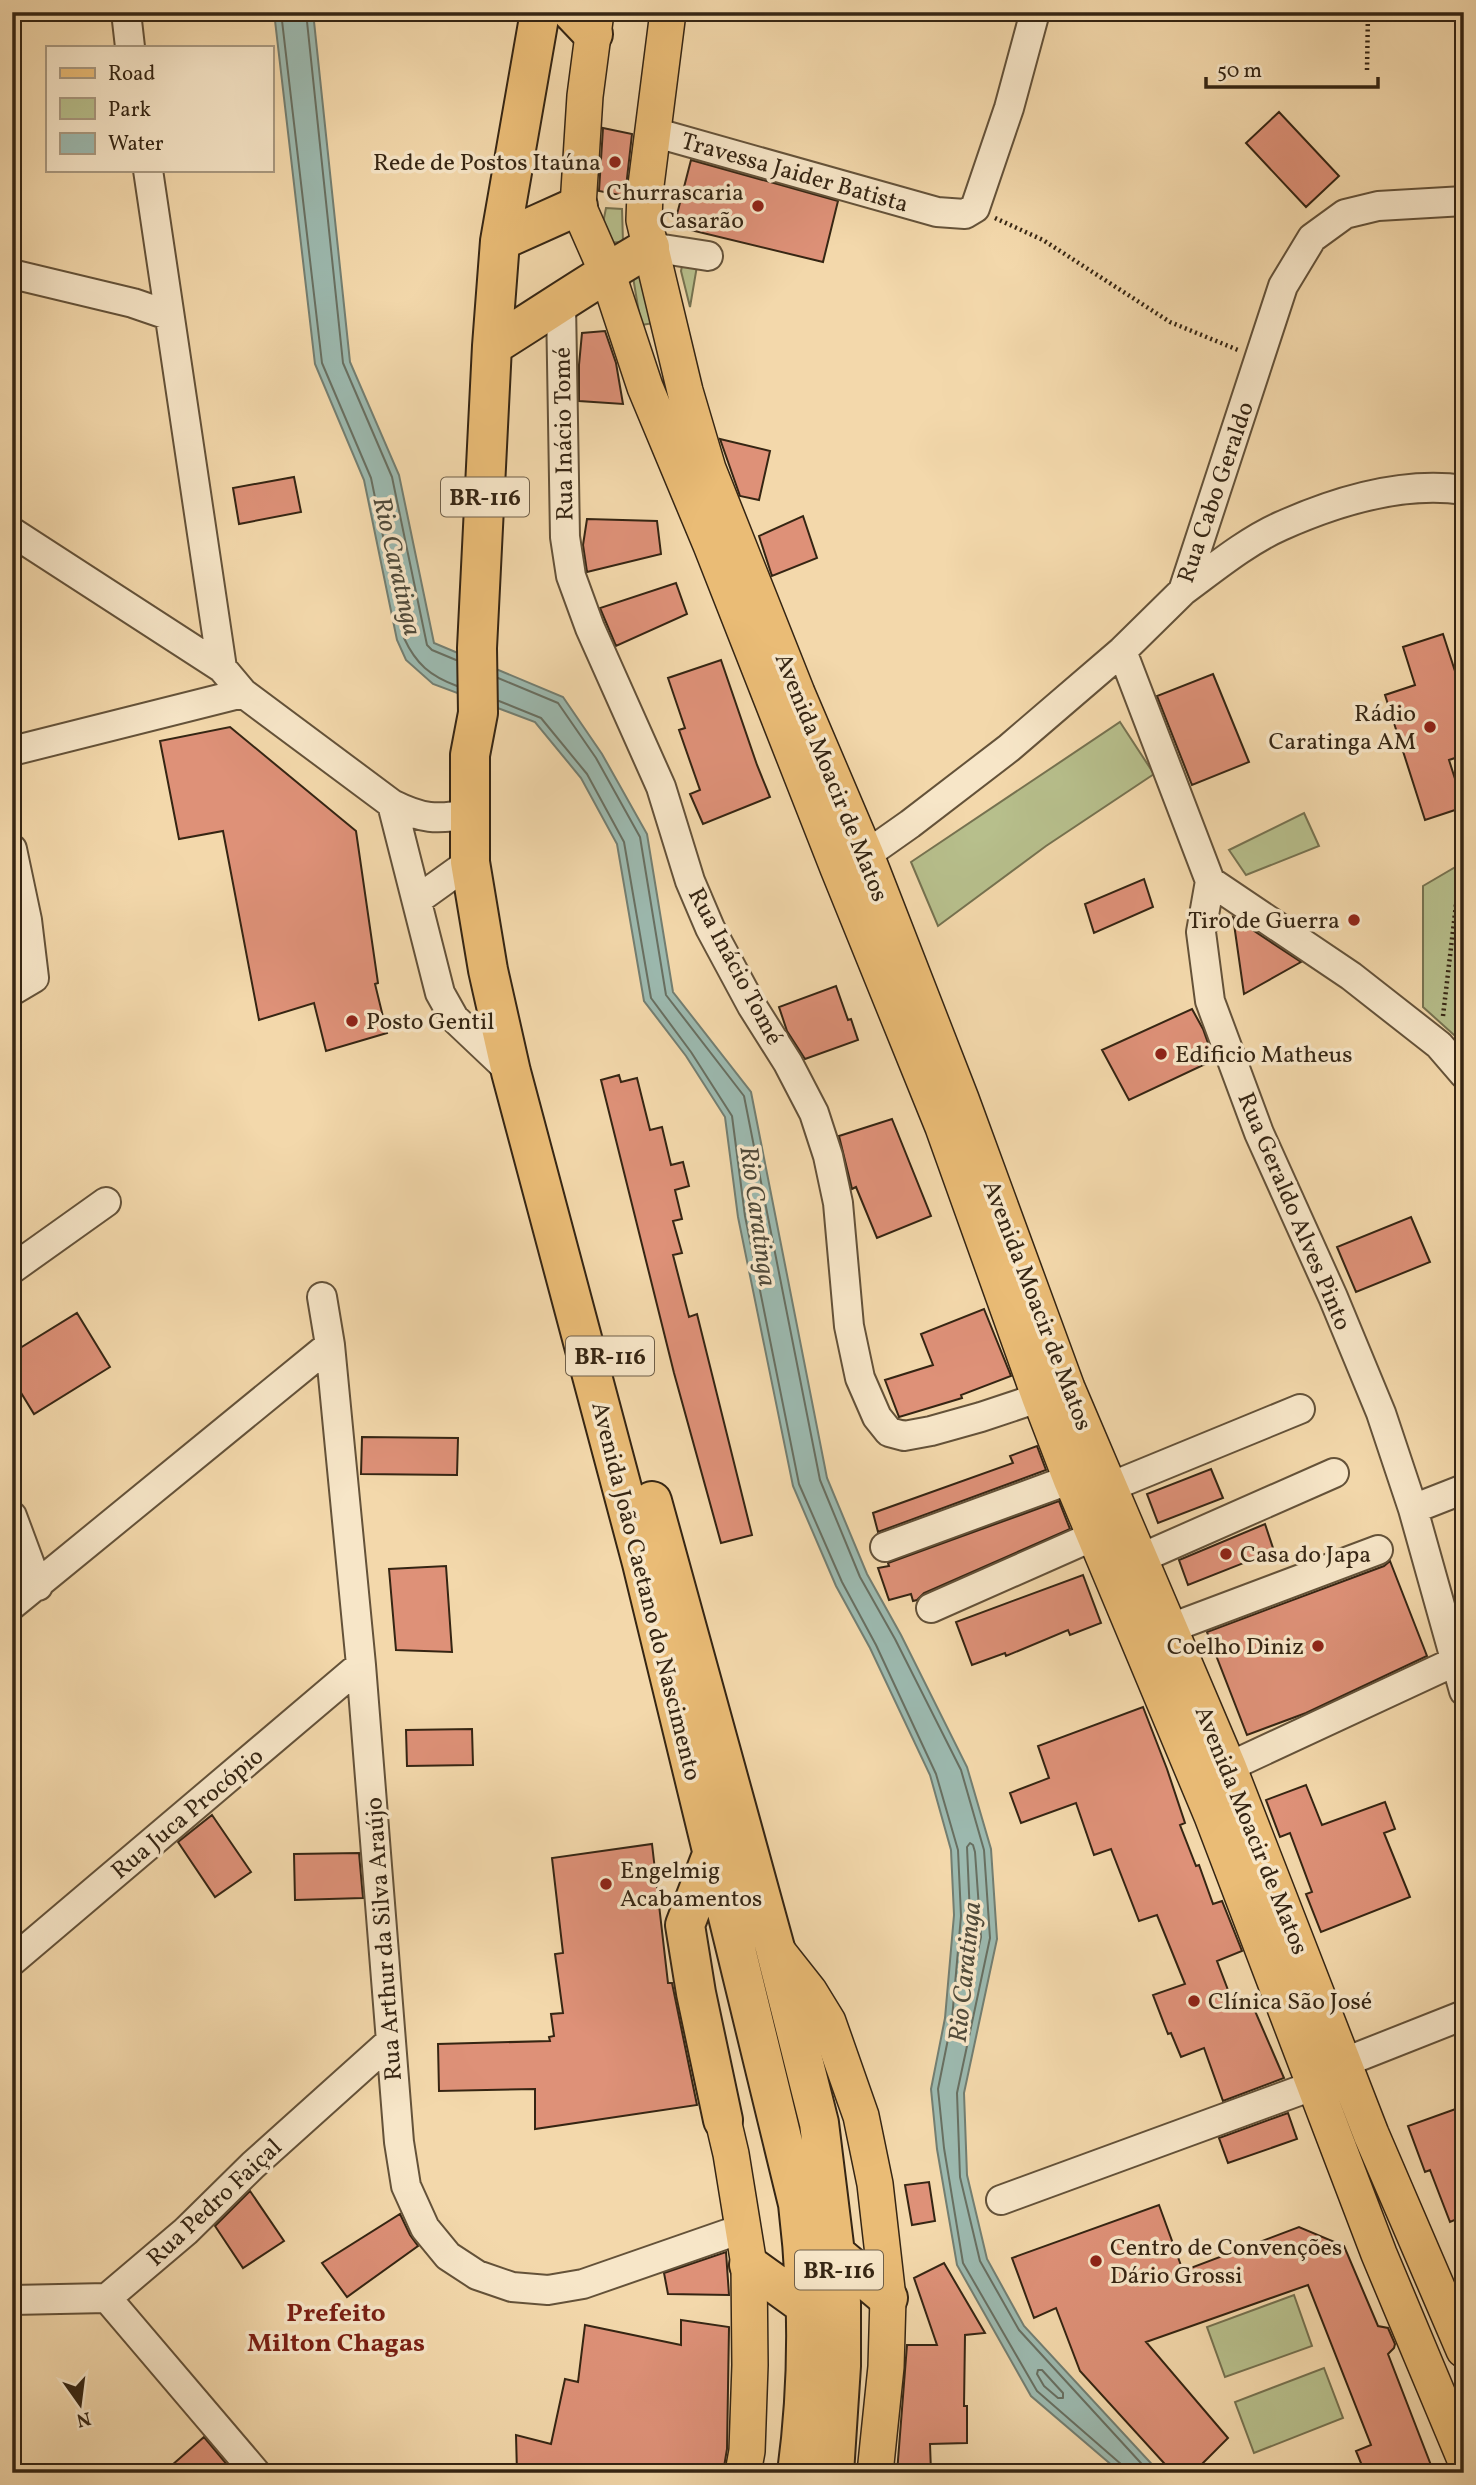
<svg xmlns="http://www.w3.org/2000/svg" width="1476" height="2485" font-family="Vollkorn,serif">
  <rect width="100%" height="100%" fill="#f3d8ab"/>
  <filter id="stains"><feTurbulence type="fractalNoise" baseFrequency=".00286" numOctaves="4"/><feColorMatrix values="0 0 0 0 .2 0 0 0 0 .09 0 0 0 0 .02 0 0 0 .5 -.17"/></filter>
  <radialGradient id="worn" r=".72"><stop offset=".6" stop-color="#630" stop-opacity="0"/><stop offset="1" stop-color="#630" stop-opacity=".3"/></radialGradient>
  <path fill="#b7bf8c" stroke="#767250" stroke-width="2" d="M606 208 622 209 623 242 599 243Z
    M683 261 697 266 690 307 681 271Z
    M636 264 654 323 641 325 633 277Z
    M1120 722 1154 774 1046 846 938 926 911 862Z
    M1304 813 1319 846 1246 875 1229 850Z
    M1464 862V1044L1423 1007V886Z
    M1294 2295 1312 2346 1225 2377 1207 2327Z
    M1324 2368 1343 2418 1254 2453 1235 2402Z"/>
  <path fill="#9cb9af" stroke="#737e71" stroke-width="2" d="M274 12H313L350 362 399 475 434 643 563 697 602 754 647 834 673 992 751 1092 827 1478 867 1574 901 1635 967 1767 991 1849 997 1939 964 2093 967 2175 987 2259 1024 2326 1160 2473H1121L1031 2396 957 2265 937 2149 931 2089 945 2018 954 1915 951 1850 930 1775 870 1648 836 1586 793 1486 738 1217 725 1117 686 1056 644 1001 617 844 581 778 535 722 433 684 406 660 397 640 364 480 315 364Z"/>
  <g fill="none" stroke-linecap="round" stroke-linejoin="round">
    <path stroke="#686f61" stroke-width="2" d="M281 12 322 363 371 478 404 638C416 664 430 676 457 686
      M306 12 343 363 392 477 427 645 432 650 456 660
      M498 678 558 703 596 758 640 837 666 995 744 1096 820 1480 860 1577 895 1639 961 1770 984 1850 990 1938 957 2093 960 2177 980 2261 1019 2330 1150 2473
      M499 701 541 718 587 774 624 842 651 998 691 1052 732 1116 745 1216 799 1484 842 1582 876 1645 936 1774 958 1850 961 1916 952 2019 938 2089 944 2148 963 2263 1037 2391 1122 2465 1124 2473
      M970 1843 973 1845 975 1852 981 1937 970 1987 967 1990 963 1986 970 1916 967 1847Z
      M1038 2370H1042L1063 2393V2398H1058L1044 2386 1037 2374Z"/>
  </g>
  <path fill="#de9178" stroke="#352513" stroke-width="2" d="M1279 112 1339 176 1306 207 1246 143Z
    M603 128 632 134 625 196 599 191Z
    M691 160 838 201 823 262 674 226Z
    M605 331 616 363 623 404 579 401V365L582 333Z
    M720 439 770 451 759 500 740 496Z
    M294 477 301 512 239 524 233 488Z
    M803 516 817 558 772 576 759 536Z
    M587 519 657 521 661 554 587 572 583 545Z
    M676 583 687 614 616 646 600 608Z
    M1443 634 1464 699V755L1449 760 1464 807 1425 820 1385 695 1415 685 1403 647Z
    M721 660 757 765 770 797 703 824 690 794 700 790 679 730 685 728 668 678Z
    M1213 674 1249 762 1192 785 1157 696Z
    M230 727 356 831 378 983 375 984 387 1033 326 1051 314 1003 259 1020 223 831 179 839 160 741Z
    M1144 879 1153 907 1094 933 1085 904Z
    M1233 917 1301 962 1244 994Z
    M836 986 848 1020 851 1019 858 1040 805 1059 787 1031 779 1007Z
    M1192 1009 1203 1029 1214 1060 1129 1100 1102 1050Z
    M619 1075 621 1082 637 1078 650 1130 662 1127 671 1165 683 1162 689 1186 675 1190 682 1219 673 1221 682 1253 673 1255 689 1317 697 1314 752 1535 721 1543 674 1373 601 1080Z
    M892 1119 931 1216 877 1238 856 1187 852 1189 839 1136Z
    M1411 1217 1430 1262 1356 1292 1337 1247Z
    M984 1309 1011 1376 961 1395 962 1398 899 1417 885 1380 933 1365 921 1334Z
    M77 1313 110 1367 34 1414 12 1378V1353Z
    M362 1437 458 1438 457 1475 361 1474Z
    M1037 1446 1046 1470 878 1532 873 1513 1013 1463 1010 1456Z
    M1211 1469 1223 1498 1158 1523 1147 1494Z
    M1059 1501 1070 1529 924 1593 917 1600 913 1601 911 1594 889 1600 878 1568 889 1566 888 1563Z
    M1265 1524 1274 1551 1188 1585 1179 1560Z
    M1390 1561 1427 1656 1306 1713 1247 1735 1207 1632 1384 1566Z
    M446 1566 452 1652 396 1650 389 1569Z
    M1083 1575 1101 1623 1070 1635 1068 1630 1006 1656 1005 1653 972 1665 956 1622Z
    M1143 1707 1167 1769 1185 1823 1180 1825 1196 1866 1199 1865 1213 1904 1222 1901 1242 1951 1217 1961 1236 2011 1252 2004 1284 2078 1223 2101 1204 2048 1181 2057 1171 2033 1168 2034 1153 1995 1185 1984 1157 1915 1139 1921 1111 1849 1094 1855 1076 1803 1021 1823 1010 1793 1049 1778 1038 1746Z
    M472 1729 473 1765 407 1766 406 1730Z
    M1306 1785 1322 1825 1385 1802 1395 1829 1384 1833 1410 1897 1321 1932 1306 1894 1312 1892 1290 1833 1280 1837 1266 1800Z
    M212 1815 251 1872 215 1897 178 1842Z
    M652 1844 668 1983H672L697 2105 535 2129V2089L439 2091 438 2044 550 2041 549 2037 554 2036 551 2014 563 2013 555 1954 563 1953 552 1858Z
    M359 1853 363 1898 295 1900 294 1854Z
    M1464 2106V2216L1450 2222 1430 2170 1425 2172 1408 2126Z
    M1288 2113 1297 2139 1228 2163 1219 2138Z
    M929 2182 935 2221 912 2225 905 2185Z
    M250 2191 284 2241 243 2268 215 2226Z
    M1159 2205 1183 2271 1299 2227 1344 2246 1378 2326 1388 2328 1395 2344 1394 2348 1388 2354 1434 2473H1365L1356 2451 1371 2445 1308 2285 1146 2342 1228 2438 1193 2473H1173L1080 2371 1056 2308 1034 2318 1012 2258Z
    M400 2214 410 2235 418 2246 347 2297 322 2263Z
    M726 2252 729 2295 668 2294 664 2273Z
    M944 2263 985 2333 965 2335 964 2406H967V2443L930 2444 931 2472 897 2473 907 2345H937L914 2278Z
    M681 2320 729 2327 727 2449 723 2473H517L516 2435 551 2444 565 2379 578 2382 585 2325 681 2345Z
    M204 2437 234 2473H163Z"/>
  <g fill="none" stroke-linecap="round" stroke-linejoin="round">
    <g stroke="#645239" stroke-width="32">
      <path id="minor" d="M126 12 130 47
        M653 132 937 212 965 214 975 208 1009 108 1035 12
        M148 170 222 668
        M650 247 708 256
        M12 274 133 303 168 315
        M561 304 565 537 571 576 590 628 661 787 690 881 710 928 752 1006 788 1063 814 1113 828 1156 838 1203 849 1326 860 1378 877 1417 889 1432 904 1436 931 1431 981 1417 1059 1391
        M12 532 222 668 243 693 392 804C422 819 436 820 469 814
        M1183 591C1213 569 1247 541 1281 526 1337 501 1403 481 1464 490
        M1122 651 1210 881 1201 932 1210 1001 1259 1133 1333 1297 1381 1413 1413 1509 1464 1691
        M12 751 243 693
        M392 804 440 993 454 1018 511 1072
        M12 849 27 920 34 978 12 991
        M848 864 866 855 910 824 1009 748 1122 651 1183 591 1283 286 1312 238 1345 214 1378 206 1464 201
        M1210 881 1351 976 1439 1045 1464 1074
        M417 900 470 862
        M12 1269 106 1202
        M322 1297 330 1345 361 1665 399 2142 406 2186 425 2228 448 2256 477 2275 512 2287 548 2290 583 2284 744 2228
        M1110 1487 1300 1409
        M1413 1509 1464 1489
        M12 1516 38 1586
        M885 1547 1071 1479
        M1139 1559 1334 1473
        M12 1605 330 1345
        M931 1608 1096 1535
        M1168 1629 1378 1550
        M1209 1776 1454 1662
        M12 1961 361 1665
        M1345 2062 1464 2015
        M1001 2200 1315 2085
        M107 2298 256 2473
        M12 2300 107 2298 186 2231 253 2165 391 2041"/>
    </g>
    <g stroke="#352513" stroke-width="38">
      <path id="major" d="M596 12 585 96 578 206 607 272 645 387 711 545 838 868 943 1127 1040 1398 1071 1479 1212 1816 1379 2254 1464 2457
        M668 12 645 193 644 220 685 391 708 469 797 693 866 855 961 1099 1067 1388 1228 1766 1371 2134 1464 2350
        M775 1948 809 1991 828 2022 861 2116 875 2184 888 2298 886 2367 875 2473
        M723 2120 731 2154 749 2265 750 2365 747 2451 743 2473"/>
    </g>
    <g stroke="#352513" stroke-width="42">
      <path id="highway" d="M540 12 500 241 492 346 477 648 478 713 470 755V862L488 970 511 1072 642 1563 798 2204C809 2294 809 2384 797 2473
        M572 12 593 34
        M500 241 578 206
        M492 346C545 313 596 278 650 247
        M652 1501 775 1948 819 2123 841 2302V2366L834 2473
        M713 1852 685 1925 696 1993 723 2120
        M837 2255 888 2298
        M749 2265 806 2306"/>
    </g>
    <path stroke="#352513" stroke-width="4.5" stroke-dasharray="2 3.5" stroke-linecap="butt" d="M1367 70 1368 12
      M995 218 1043 240 1170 322 1238 350
      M1443 1016 1464 836"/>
    <use href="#minor" stroke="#f7e6c8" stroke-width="28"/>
    <use href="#major" stroke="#eabc76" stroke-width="35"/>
    <use href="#highway" stroke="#eabc76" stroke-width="38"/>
  </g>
  <g fill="#8f2418" stroke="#f7e6c8" stroke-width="2.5">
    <circle cx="615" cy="162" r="7"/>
    <circle cx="758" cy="206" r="7"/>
    <circle cx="1430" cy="727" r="7"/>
    <circle cx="1354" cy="920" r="7"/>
    <circle cx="352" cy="1021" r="7"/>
    <circle cx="1161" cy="1054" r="7"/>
    <circle cx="1226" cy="1554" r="7"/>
    <circle cx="1318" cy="1646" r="7"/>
    <circle cx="606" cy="1884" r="7"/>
    <circle cx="1194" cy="2001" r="7"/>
    <circle cx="1096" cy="2261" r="7"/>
  </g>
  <g text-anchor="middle" stroke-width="7" stroke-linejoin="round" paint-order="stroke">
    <g fill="#f7e6c8" stroke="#6f5f49" stroke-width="2">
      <rect x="441" y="477.5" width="88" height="39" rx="5"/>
      <rect x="566" y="1336.5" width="88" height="39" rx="5"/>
      <rect x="795" y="2250.5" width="88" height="39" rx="5"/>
    </g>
    <g font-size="23" font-weight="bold" fill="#352513">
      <text x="485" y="505">BR-116</text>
      <text x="610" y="1364">BR-116</text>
      <text x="839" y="2278">BR-116</text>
    </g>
    <g font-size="24" fill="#352513" stroke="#f7e6c8" text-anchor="start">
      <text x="601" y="170" text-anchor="end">Rede de Postos Itaúna</text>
      <text x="744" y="200" text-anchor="end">Churrascaria<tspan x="744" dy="28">Casarão</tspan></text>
      <text x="1416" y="721" text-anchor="end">Rádio<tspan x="1416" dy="28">Caratinga AM</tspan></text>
      <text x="1340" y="928" text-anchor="end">Tiro de Guerra</text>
      <text x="366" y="1029">Posto Gentil</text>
      <text x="1175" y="1062">Edificio Matheus</text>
      <text x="1240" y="1562">Casa do Japa</text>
      <text x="1304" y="1654" text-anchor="end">Coelho Diniz</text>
      <text x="620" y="1878">Engelmig<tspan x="620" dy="28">Acabamentos</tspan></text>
      <text x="1208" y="2009">Clínica São José</text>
      <text x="1110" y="2255">Centro de Convenções<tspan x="1110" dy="28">Dário Grossi</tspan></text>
    </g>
    <g font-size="24" fill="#352513" stroke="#f7e6c8">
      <text transform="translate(795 172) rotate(16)" y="8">Travessa Jaider Batista</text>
      <text transform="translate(563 434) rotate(-91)" y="8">Rua Inácio Tomé</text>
      <text transform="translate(1215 492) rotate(-71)" y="8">Rua Cabo Geraldo</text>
      <text transform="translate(832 777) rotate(68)" y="8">Avenida Moacir de Matos</text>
      <text transform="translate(736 966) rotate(62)" y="8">Rua Inácio Tomé</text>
      <text transform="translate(1295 1211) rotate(67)" y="8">Rua Geraldo Alves Pinto</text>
      <text transform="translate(1038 1305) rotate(69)" y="8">Avenida Moacir de Matos</text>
      <text transform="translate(647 1591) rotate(76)" y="8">Avenida João Caetano do Nascimento</text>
      <text transform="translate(187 1813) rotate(-40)" y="8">Rua Juca Procópio</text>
      <text transform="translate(1252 1830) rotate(68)" y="8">Avenida Moacir de Matos</text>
      <text transform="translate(383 1939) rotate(-94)" y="8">Rua Arthur da Silva Araújo</text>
      <text transform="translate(214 2202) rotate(-43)" y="8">Rua Pedro Faiçal</text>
    </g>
    <g font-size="26" font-style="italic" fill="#4f4a3a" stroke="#f7e6c8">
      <text transform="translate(398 566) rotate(77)" y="9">Rio Caratinga</text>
      <text transform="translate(759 1216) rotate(82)" y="9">Rio Caratinga</text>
      <text transform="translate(964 1972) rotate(-84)" y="9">Rio Caratinga</text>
    </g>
    <g font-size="26" font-weight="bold" fill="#7a1f14" stroke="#f7e6c8">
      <text x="336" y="2321">Prefeito<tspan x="336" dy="30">Milton Chagas</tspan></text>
    </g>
  </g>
  <rect width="1476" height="2485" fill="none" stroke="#f3d8ab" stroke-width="42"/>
  <rect x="14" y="14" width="1448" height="2457" fill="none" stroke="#352513" stroke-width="3.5"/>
  <rect x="21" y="21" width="1434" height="2443" fill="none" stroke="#352513" stroke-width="2"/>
  <rect x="46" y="46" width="228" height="126" fill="#f7e6c8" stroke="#a99980" stroke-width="2"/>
  <rect x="60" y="68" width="35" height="10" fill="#eabc76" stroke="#a99980" stroke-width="2"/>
  <text x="108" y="80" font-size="21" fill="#352513">Road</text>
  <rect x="60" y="98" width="35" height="21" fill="#b7bf8c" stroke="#a99980" stroke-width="2"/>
  <text x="108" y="116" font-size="21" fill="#352513">Park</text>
  <rect x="60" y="133" width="35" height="21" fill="#9cb9af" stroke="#a99980" stroke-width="2"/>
  <text x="108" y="150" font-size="21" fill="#352513">Water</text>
  <g transform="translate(80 2404) rotate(166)" stroke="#f7e6c8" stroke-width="5" paint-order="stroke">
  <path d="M0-5L12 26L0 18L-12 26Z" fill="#352513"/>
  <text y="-10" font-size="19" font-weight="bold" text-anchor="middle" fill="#352513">N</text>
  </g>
  <path d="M1206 77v10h172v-10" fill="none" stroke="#352513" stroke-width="3.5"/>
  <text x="1217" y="77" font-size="21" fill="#352513" stroke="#f7e6c8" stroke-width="5" paint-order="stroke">50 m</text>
  <rect width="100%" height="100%" filter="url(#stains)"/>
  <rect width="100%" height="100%" fill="url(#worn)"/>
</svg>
